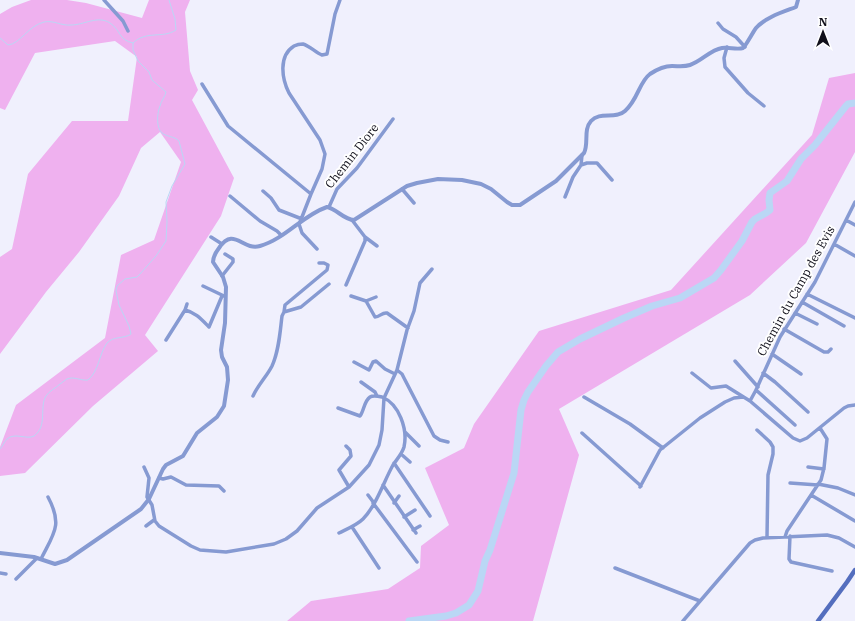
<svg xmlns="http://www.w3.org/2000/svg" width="855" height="621" font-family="'IBM Plex Serif',serif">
  <rect width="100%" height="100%" fill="#f0f0fd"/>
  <path fill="#efb1ef" d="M31 0H67L86 3 142 18 149 0H190L185 12 190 71 198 90 192 100 234 178 221 216 145 335 158 351 93 406 25 473 0 476V447L16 405 105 338 121 255 154 240 181 162 160 132 141 148 119 196 79 252 46 292 0 354V257L12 249 28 174 72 121H128L137 57 115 41 35 53 5 110 0 108V14L12 7Z
    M855 73V152L806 243 750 295 559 409 579 455 533 621H287L311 601 388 589 420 568 421 546 449 525 425 468 464 448 474 424 539 331 671 290 812 135 829 78Z"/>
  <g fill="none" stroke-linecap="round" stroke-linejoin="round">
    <path stroke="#bad7f5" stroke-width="1" d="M0 38 8 45C20 44 28 26 44 22 54 20 61 26 71 25 84 25 98 15 110 23 121 30 118 40 133 43
      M0 449C3 446 4 442 7 439 15 432 27 440 34 436 48 426 39 407 46 396 49 391 56 388 60 384 63 382 65 380 67 379 74 376 81 381 88 380 99 371 99 354 107 343 113 336 124 339 131 334L129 326 119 305 116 291 117 286 125 279 137 277 140 274 156 256 166 241 167 222 166 202 172 186 185 164 179 141C174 136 167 137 162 133 156 128 157 113 160 106 161 101 165 97 166 92L152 80 149 72 138 61 133 50V43C147 30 162 39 176 30L175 19 169 0"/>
    <path stroke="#bad7f5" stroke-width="7" d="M409 621 446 616 456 613 469 605 478 591 485 561 490 550 514 473 521 410 524 400 528 392 546 366 558 352 580 339 624 318 652 306 680 298 714 278 721 270 742 241 752 222 755 219 766 213 770 210 769 200 770 193 787 181 801 159 815 145 846 106 848 104 855 103"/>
    <path stroke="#869ad2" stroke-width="3.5" d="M104 0 123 21 128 31
      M718 23 723 29 736 37 745 47
      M727 47 724 58 725 67 748 93 764 106
      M202 84 228 126 311 194
      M581 165 587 163H597L612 180
      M402 189 414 203
      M263 191 271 198 279 210 302 219
      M230 196 260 221 277 231 281 235
      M565 197 573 177 581 165 582 155
      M855 202 815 282 780 337 756 390 750 401 793 438 800 441 807 438 844 408 848 406 855 405
      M329 207 337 189 357 168 393 119
      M846 220 855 225
      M300 222 311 194 322 169 325 154 320 140 289 93C282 79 278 56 294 46 296 45 300 44 303 44 310 46 316 53 322 55L327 54 335 14 340 0
      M299 224 302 233 317 249
      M211 237 222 244
      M365 237 377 246
      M834 244 855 256
      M222 276 233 262V259L225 254
      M346 285 365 241V237L352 220
      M203 286 224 296
      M807 294 855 318
      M351 296 366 301 375 317C380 317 382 312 387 313L408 328
      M366 301 376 297
      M802 302 844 326
      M185 310 187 304
      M284 312 301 307 329 284
      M795 313 817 324
      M784 329 824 352H828L831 349
      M166 340 185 310C195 312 202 320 209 327L222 296
      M772 354 801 374
      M735 361 758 387
      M354 362 369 370 373 362 376 361 385 369 395 374
      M397 370 402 374 404 378 434 436 440 440 448 442
      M692 373 711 388 726 386 750 401
      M763 373 775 382 808 412
      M361 382 375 392 377 396
      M756 390 795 425
      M253 396C258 385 267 376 272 366 279 351 280 332 282 316L284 312 285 305 327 270 328 265 324 263H319
      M584 397 630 424 663 448
      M338 408 360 416C364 411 364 401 370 397 373 395 378 396 382 397 399 404 408 429 404 447 402 454 397 459 393 465 384 481 376 506 363 519 357 525 347 529 339 533
      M757 430 770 442 773 447V454L768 475 767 537
      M405 432 419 446
      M582 433 641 486
      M346 446 350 450 351 456 339 470 349 487
      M401 454 410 462
      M394 463 430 516
      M144 467 149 478 147 497 152 505 155 521 159 526 191 546 200 550 226 552 274 544 286 539 297 531 317 508 349 487 369 465 379 445 382 430 384 398 397 370 407 330 414 311 420 283 432 269
      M808 467 824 469
      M159 478 163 479 171 477 186 485 219 486 224 491
      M790 483 818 485
      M818 484 838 488 855 495
      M383 485 416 533
      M640 487 660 450 700 418 725 402 734 398 743 397
      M368 495 374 503
      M811 495 855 521
      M373 503 417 562
      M394 503 399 496
      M404 517 415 510
      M146 526 154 520
      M352 527 379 568
      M413 530 420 526
      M790 536 789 559 791 562 832 571
      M785 537 787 531 821 480 824 468 827 439 820 428
      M41 559C54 533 63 525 48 497
      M615 568 700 601
      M0 573 6 574
      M16 579 37 558
      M683 621 750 543 755 540 763 538 827 535 839 538 855 547"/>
    <path stroke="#869ad2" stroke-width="4" d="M0 553 34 557 55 564 67 560 141 509 149 499 163 469 166 465 183 456 197 433 217 417 224 406 228 380 227 367 222 357 221 350 225 323 226 287 223 277 213 262C213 257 216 252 219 248 234 226 242 251 260 246 285 239 303 215 327 207 337 209 344 220 354 220L407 186 417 183 438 179 462 180 481 184 491 189 507 202 512 205H520L556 181 584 153C589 143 583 130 591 121 600 111 615 120 625 111 638 100 639 82 650 74 656 70 665 66 672 66 679 66 684 67 690 65 702 61 710 50 722 48 729 47 737 50 743 48 745 47 753 32 756 28 766 17 783 12 796 7L798 0"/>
    <path stroke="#546ebe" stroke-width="4.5" d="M818 621 847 582 855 570"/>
  </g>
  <g text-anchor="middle" stroke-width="4" stroke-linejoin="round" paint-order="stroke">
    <g font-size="12" fill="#100f1a" stroke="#fff">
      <text transform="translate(352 156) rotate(-52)" y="4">Chemin Diore</text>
      <text transform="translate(796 291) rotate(-61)" y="4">Chemin du Camp des Evis</text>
    </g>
  </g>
  <g transform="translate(823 32)" stroke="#ffffff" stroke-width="3" paint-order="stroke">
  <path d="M0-3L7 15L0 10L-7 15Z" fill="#100f1a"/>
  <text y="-6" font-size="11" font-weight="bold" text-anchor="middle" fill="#100f1a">N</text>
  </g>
</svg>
